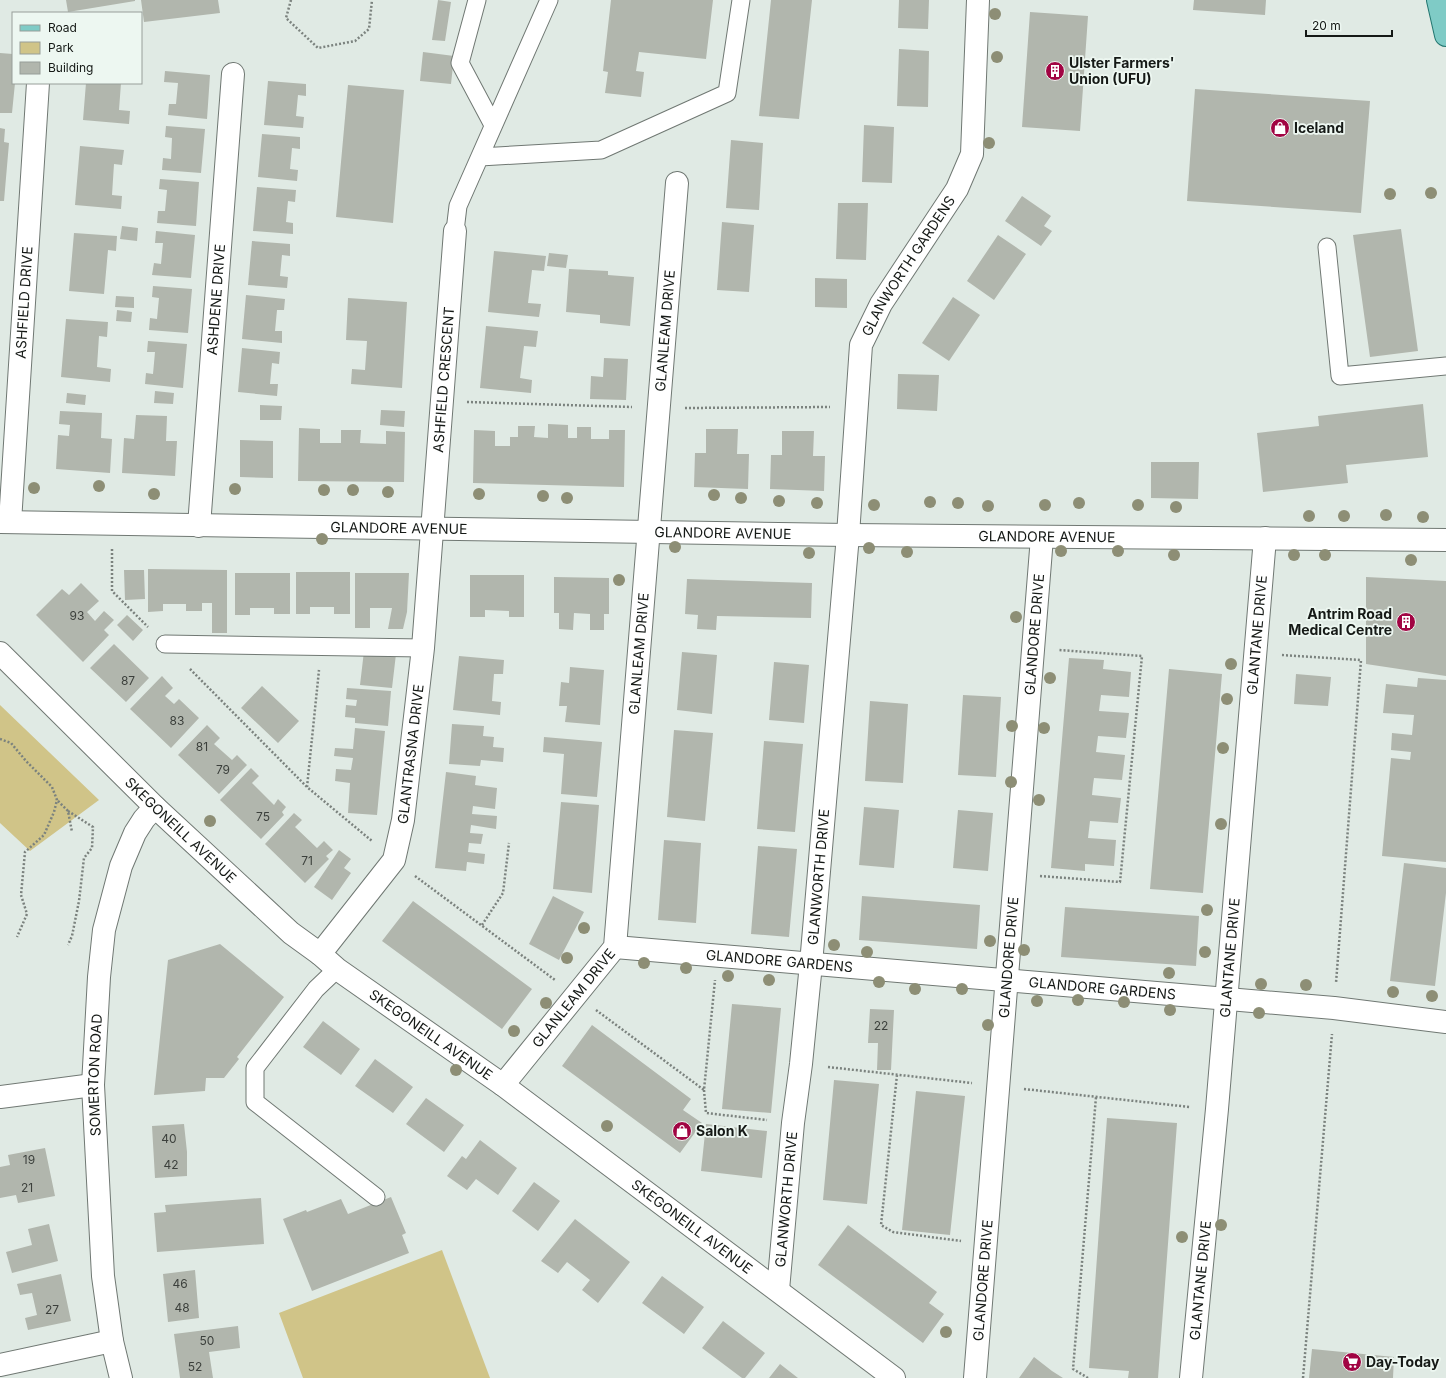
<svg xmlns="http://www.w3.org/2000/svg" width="1446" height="1378" font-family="Inter,sans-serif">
  <rect width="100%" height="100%" fill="#e0eae4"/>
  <path fill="#d0c488" d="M0 705 99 800 30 851 0 823Z
    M442 1250 490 1378H303L279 1313Z"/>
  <path fill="#b1b6ad" d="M66 0H135V1L68 12Z
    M141 0H218L220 13 144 22Z
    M438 0 451 2 445 41 432 40Z
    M611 0H713L706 59 639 52 636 71 644 72 641 97 605 93 608 72 603 71Z
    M771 0H812L799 119 759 116Z
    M899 0H929L928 29 898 28Z
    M1194 0H1266L1265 15 1193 10Z
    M1030 12 1088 16 1080 131 1022 127Z
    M899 49 929 51 928 107 897 106Z
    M423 52 454 56 451 84 420 81Z
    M0 53 13 54V83H15L12 113H0Z
    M165 71 210 75 207 119 168 115 169 104H176L178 83 164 82Z
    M268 81 306 84V96L298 95 296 116 304 117 303 128 264 125Z
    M86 83H121L119 110 130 111 129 124 83 120Z
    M348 85 404 90 393 223 336 217Z
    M1195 89 1370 101 1361 213 1187 201Z
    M864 125 894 127 892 183 862 182Z
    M166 126 205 129 201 173 162 170 163 158 171 159 172 138 165 137Z
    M0 128 5 129 4 142 9 143 4 201H0Z
    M262 134 300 137V149L292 148 290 169 298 170 297 181 258 177Z
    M731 140 763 143 759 210 726 208Z
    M80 146 124 150 122 165 114 164 112 195 122 196 121 209 75 205Z
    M160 179 199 182 196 226 157 223 158 211H165L167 190 159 189Z
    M257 187 296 190 295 202 288 201 286 222 293 223V234L253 231Z
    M1022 196 1051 216 1044 226 1052 231 1041 246 1005 221Z
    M838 203H868L866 260 836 259Z
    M722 222 754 225 749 292 717 290Z
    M122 226 138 228 137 241 120 239Z
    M1401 229 1418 351 1370 357 1353 235Z
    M156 231 195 235 191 278 152 275 154 263 161 264 163 243H155Z
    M74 233 117 236 116 251 108 250 104 294 69 291Z
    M998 235 1026 254 994 300 967 281Z
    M252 241 290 244V256L282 255 280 276 288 277 287 288 248 285Z
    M494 251 546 256 544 271 532 270 528 303 541 304 539 317 488 312Z
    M549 253 568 255 566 268 547 266Z
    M569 269 608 271V275L634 277 630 326 600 323V315L566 312Z
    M815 278 847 279V308L815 307Z
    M153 286 192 289 188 333 149 330 150 318 157 319 158 308 159 298 152 297Z
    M246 295 285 299 284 310H277L275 331H282V343L242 339Z
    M116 296 134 297V308L115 307Z
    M953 297 980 315 949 361 922 343Z
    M348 298 407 302 402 388 351 384 352 369 365 370 367 341 346 340Z
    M117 310 132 312 131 322 116 321Z
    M66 319 108 322 107 337 99 336 97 367 111 369 110 382 61 377Z
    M486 326 538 331 536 347 524 346 520 378 532 380 531 393 480 388Z
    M148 341 187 344 183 388 145 384 146 373 153 374 155 352H147Z
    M242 348 280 352 279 364 272 363 270 384H278L277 396 238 392Z
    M604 358 628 359 626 400 590 399 591 376 603 377Z
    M898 374 939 375 937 411 897 409Z
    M155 391 174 393 173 404 154 403Z
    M67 393 86 395 85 405 66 403Z
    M1423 404 1428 457 1346 465 1348 483 1263 492 1257 433 1319 426 1318 416Z
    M260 405 282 406 281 420H260Z
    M381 410 405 411 404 427 380 425Z
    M60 411 102 413 101 438 112 439 110 473 56 469 58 435 69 436 70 425 59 424Z
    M136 415 167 416 166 441H177L175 476 122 473 124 438 134 439Z
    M548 424 568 425V438H577V427H591V439H609V430H625L624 487 473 483 474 430 495 431V446H510V437H518V426H535L534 437 548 438Z
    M299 428 320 429V443H341V430H361L360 443 386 444V431L405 432 404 482 298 481Z
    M706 429H738L737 454H749L748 489 694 487 695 453H706Z
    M782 431H814L813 456H825L824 491 770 489 771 455H782Z
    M240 440 273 441V478L240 477Z
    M1151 462H1199L1198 499 1151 498Z
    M148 569 227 570V633H212V603H202V611H186V604H163V611L148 612Z
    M124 570H144L145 599 125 600Z
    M296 572H350V614H334V607H310V614H296Z
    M235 573H290V614H274V608H250V615H235Z
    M355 573H409L407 612 403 629H388L392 608H370V628H355Z
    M470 575H524V617H509V611L485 610V617H470Z
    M554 577 609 578V614H604V630H590V614L574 613 573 630 559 629V613H554Z
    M1366 577 1446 581V676L1366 664Z
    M687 579 812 583 811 618 717 616 716 630 697 629 698 615 685 614Z
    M81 583 99 601 87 612 95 621 104 611 114 620 104 630 109 635 83 662 36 615 62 589 69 595Z
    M127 615 143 630 133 641 117 625Z
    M114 644 149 678 126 702 90 668Z
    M364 651 396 654 392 688 360 685Z
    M682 652 717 655 712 714 677 710Z
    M459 656 504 660 503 674H494L492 701 501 702 500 715 453 710Z
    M1069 658 1104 660 1103 669 1131 672 1129 697 1101 695 1099 711 1129 713 1126 738 1098 736 1096 752 1125 755 1122 780 1094 778 1093 785 1092 795 1121 798 1118 823 1090 821 1088 838 1116 840 1114 866 1085 864V871L1051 868Z
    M774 662 809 665 804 723 769 720Z
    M570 667 604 670 600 725 565 722 567 706H559L561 682 569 683Z
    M1169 669 1222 674 1203 893 1150 889Z
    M1296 674 1331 677 1328 706 1294 704Z
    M162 676 173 688 165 696 174 704 179 699 199 718 171 748 130 709Z
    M1418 678 1446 680V862L1382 856 1391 758 1410 760 1411 752 1391 750 1392 733 1412 735 1414 715 1383 713 1386 684 1417 687Z
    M262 686 299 721 278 743 241 708Z
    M347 688 391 691 388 726 355 723V718L345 717 346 705 356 706 357 700 346 699Z
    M963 695 1001 697 996 777 958 775Z
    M870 701 908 704 903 783 865 781Z
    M452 724 484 726 483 736 494 737 493 747 504 748 503 762 481 760 480 766 449 764Z
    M207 725 220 738 214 744 232 760 237 755 247 765 219 794 178 755Z
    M355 728 385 731 377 815 348 813 350 783 335 781 336 769 351 770 353 758 334 756 335 748 353 749Z
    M674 730 713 733 705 821 667 817Z
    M544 737 602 742 597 797 561 794 564 754 543 752Z
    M764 741 803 744 795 832 757 829Z
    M251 768 259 776 252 783 274 805 278 799 286 807 282 812 284 815 261 839 220 800Z
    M446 772 476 776 475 785 497 788 495 809 473 806 472 814 497 816 496 829 471 825 470 833 483 834 481 844 469 843 468 852 485 854 484 864 467 862 466 871 435 868Z
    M561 802 599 805 592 893 553 889Z
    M864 807 899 810 894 868 859 865Z
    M958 810 993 813 988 871 953 868Z
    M294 813 302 820 295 827 317 848 324 841 333 850 326 856 329 859 305 883 265 844Z
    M664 840 701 843 696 923 658 920Z
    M758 846 797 849 789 937 751 934Z
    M339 850 351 859 344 868 351 873 332 900 314 887Z
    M1404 863 1446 868V893L1435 986 1390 981Z
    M553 896 584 912 559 960 529 944Z
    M862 896 980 905 977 949 859 940Z
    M413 901 532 989 502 1029 382 941Z
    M1065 907 1199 916 1196 966 1061 957Z
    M220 944 284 997 237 1057 239 1059 224 1078H206L205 1091 154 1095 168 960Z
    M732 1004 781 1008 771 1113 722 1109Z
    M870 1009 894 1010 891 1070H877L878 1043H868Z
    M323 1021 360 1049 341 1075 303 1047Z
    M592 1025 691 1099 683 1110 702 1123 680 1153 562 1066Z
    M375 1059 413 1087 393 1113 355 1086Z
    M834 1080 879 1084 867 1204 823 1200Z
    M916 1091 965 1096 950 1235 902 1230Z
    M426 1098 464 1125 444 1152 406 1124Z
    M1107 1118 1177 1123 1158 1378H1128L1129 1371 1089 1368Z
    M184 1124 187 1152V1176L155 1178 152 1126Z
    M706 1124 767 1131 762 1178 701 1171Z
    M480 1140 517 1168 498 1195 476 1179 467 1190 447 1176 462 1156 466 1159Z
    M45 1148 55 1196 18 1203 16 1195 0 1198V1167L10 1165 8 1155Z
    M534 1182 560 1201 538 1231 512 1211Z
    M391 1197 406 1233 402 1235 409 1253 312 1291 283 1219 306 1210 307 1212 341 1199 348 1214Z
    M261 1198 264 1244 157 1252 154 1213 166 1212 165 1205Z
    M575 1219 630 1262 598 1303 582 1290 590 1280 567 1262 558 1273 541 1261Z
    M49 1224 58 1261 12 1273 6 1252 32 1245 28 1229Z
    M848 1225 937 1292 929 1303 944 1314 923 1343 818 1265Z
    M195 1270 199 1318 168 1322 163 1274Z
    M61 1274 71 1321 28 1330 25 1318 37 1315 32 1293 20 1295 17 1284Z
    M662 1276 704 1307 684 1334 642 1303Z
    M723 1321 765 1353 745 1378H742L702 1348Z
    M238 1326 240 1348 209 1352 213 1378H180L174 1334Z
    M1312 1349 1394 1357 1393 1378H1309Z
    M1034 1357 1052 1371 1063 1378H1019Z
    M780 1364 798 1378H769Z"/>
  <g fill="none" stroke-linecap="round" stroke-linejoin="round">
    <g stroke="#707873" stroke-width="19">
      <path id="service" d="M477 0 460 63 493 125
        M480 157 601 150 727 93 741 0
        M455 231 458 206 549 0
        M1327 247 1340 376 1446 366
        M165 644 423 648
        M337 969 316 989 255 1068V1102L376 1197"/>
    </g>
    <g stroke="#707873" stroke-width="24">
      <g id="minor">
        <path id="s1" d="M10 522 38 83"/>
        <path id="s2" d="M199 526 233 74"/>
        <path id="s3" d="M615 947 1334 1008 1446 1022"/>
        <path id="s4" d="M320 954 394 860 403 820 423 648 455 231"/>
        <path id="s5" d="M503 1085 615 947 677 183"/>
        <path d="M0 1097 93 1085"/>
        <path id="s6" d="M778 1290 793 1123 801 1064 811 964 848 535 861 345 881 304 957 189 972 154 978 0"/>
        <path d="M0 1365 112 1341"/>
        <path id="s7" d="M121 1378 112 1341 103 1276 93 1085 99 977 104 930 121 866 135 833 144 819 155 807"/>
        <path id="s8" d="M975 1378 1042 537"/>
        <path id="s9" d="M1191 1378 1217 1109 1265 538"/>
      </g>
    </g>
    <g stroke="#707873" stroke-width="24">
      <g id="tertiary">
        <path id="s10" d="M0 522 848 535 1446 540"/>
        <path id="s11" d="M0 653 155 807 291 933 320 954 337 969 503 1085 894 1378"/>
      </g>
    </g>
    <g stroke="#237670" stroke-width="24">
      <path id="primary" d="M1438 0 1446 35"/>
    </g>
    <path stroke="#7b827e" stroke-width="2.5" stroke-dasharray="2 2" stroke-linecap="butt" d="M291 0 286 18 318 48 355 41 369 29 372 0
      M467 402 632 407
      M685 408 830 407
      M112 549V591L148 627
      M1282 655 1361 660 1336 983
      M190 669 307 787 372 841
      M0 739 11 743 26 761 52 787 57 800 54 812 44 835 25 852 21 895 27 914 17 937
      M307 787 319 670
      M58 801 68 811 72 832
      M68 811 93 827 92 848 84 858 79 901 72 936 68 945
      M415 876 555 980
      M1040 876 1120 882 1142 656 1059 650
      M482 925 503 893 509 843
      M596 1010 704 1090 715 980
      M828 1067 972 1083
      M897 1075 881 1225 893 1232 961 1241
      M1024 1089 1190 1107
      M704 1090 706 1113 767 1120
      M1088 1378 1073 1369 1096 1097
      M1303 1378 1332 1034"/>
    <use href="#service" stroke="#fff" stroke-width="17"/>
    <use href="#minor" stroke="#fff" stroke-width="22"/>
    <use href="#tertiary" stroke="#fff" stroke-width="22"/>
    <use href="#primary" stroke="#7fcbc6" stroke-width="22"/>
  </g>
  <g fill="#8d8e75">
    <circle cx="995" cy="14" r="6"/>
    <circle cx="997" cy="57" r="6"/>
    <circle cx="989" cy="143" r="6"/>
    <circle cx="1431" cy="193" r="6"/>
    <circle cx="1390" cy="194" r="6"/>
    <circle cx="99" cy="486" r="6"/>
    <circle cx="34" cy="488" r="6"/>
    <circle cx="235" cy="489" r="6"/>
    <circle cx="324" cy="490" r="6"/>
    <circle cx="353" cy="490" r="6"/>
    <circle cx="388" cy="492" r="6"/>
    <circle cx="154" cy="494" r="6"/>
    <circle cx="479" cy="494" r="6"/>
    <circle cx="714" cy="495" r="6"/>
    <circle cx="543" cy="496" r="6"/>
    <circle cx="567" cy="498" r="6"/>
    <circle cx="741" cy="498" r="6"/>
    <circle cx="779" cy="501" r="6"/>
    <circle cx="930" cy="502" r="6"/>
    <circle cx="817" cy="503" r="6"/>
    <circle cx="958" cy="503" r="6"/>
    <circle cx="1079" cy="503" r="6"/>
    <circle cx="874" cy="505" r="6"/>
    <circle cx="1045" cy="505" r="6"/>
    <circle cx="1138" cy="505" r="6"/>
    <circle cx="988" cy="506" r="6"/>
    <circle cx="1176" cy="507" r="6"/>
    <circle cx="1386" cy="515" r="6"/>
    <circle cx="1309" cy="516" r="6"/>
    <circle cx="1344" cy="516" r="6"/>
    <circle cx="1423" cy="517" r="6"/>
    <circle cx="322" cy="539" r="6"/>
    <circle cx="675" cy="547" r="6"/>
    <circle cx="869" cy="548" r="6"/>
    <circle cx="1061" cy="551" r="6"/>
    <circle cx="1118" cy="551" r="6"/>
    <circle cx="907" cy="552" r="6"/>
    <circle cx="809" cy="553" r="6"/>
    <circle cx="1174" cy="555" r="6"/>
    <circle cx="1294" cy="555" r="6"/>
    <circle cx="1325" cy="555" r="6"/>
    <circle cx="1411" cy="560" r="6"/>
    <circle cx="619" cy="580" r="6"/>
    <circle cx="1016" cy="617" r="6"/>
    <circle cx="1231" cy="664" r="6"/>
    <circle cx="1050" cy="678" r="6"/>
    <circle cx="1227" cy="699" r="6"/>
    <circle cx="1012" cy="726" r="6"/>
    <circle cx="1044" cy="728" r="6"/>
    <circle cx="1223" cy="748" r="6"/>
    <circle cx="1011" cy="782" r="6"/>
    <circle cx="1039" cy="800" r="6"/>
    <circle cx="210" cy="821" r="6"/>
    <circle cx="1221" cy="824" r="6"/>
    <circle cx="1207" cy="910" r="6"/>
    <circle cx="584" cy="928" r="6"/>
    <circle cx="990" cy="941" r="6"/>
    <circle cx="834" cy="945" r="6"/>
    <circle cx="1024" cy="950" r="6"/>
    <circle cx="867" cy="952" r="6"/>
    <circle cx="1205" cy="952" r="6"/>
    <circle cx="567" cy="958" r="6"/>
    <circle cx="644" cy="963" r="6"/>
    <circle cx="686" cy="968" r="6"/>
    <circle cx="1169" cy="973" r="6"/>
    <circle cx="728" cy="976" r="6"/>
    <circle cx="769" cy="980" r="6"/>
    <circle cx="879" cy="982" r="6"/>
    <circle cx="1261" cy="984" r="6"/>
    <circle cx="1306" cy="985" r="6"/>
    <circle cx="915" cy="989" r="6"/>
    <circle cx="962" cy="989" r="6"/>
    <circle cx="1393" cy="992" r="6"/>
    <circle cx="1432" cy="996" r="6"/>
    <circle cx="1078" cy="1000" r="6"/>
    <circle cx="1037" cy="1001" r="6"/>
    <circle cx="1124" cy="1002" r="6"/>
    <circle cx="546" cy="1003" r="6"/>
    <circle cx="1170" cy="1010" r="6"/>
    <circle cx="1259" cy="1013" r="6"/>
    <circle cx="988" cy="1025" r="6"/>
    <circle cx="514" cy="1031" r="6"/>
    <circle cx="456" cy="1070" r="6"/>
    <circle cx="607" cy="1126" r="6"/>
    <circle cx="1221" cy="1225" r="6"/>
    <circle cx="1182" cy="1237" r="6"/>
    <circle cx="946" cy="1332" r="6"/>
  </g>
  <defs>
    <g id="building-disc" transform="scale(1)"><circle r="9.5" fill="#a10443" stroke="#edf7f1"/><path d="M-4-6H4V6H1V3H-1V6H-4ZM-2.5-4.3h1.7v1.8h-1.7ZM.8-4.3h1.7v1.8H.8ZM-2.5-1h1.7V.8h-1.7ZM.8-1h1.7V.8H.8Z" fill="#fff"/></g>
    <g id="shop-disc" transform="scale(1)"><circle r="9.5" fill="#a10443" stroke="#edf7f1"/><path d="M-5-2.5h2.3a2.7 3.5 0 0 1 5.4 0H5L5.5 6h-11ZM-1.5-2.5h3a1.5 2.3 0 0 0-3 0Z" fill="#fff"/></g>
    <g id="supermarket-disc" transform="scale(1)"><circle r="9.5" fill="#a10443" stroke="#edf7f1"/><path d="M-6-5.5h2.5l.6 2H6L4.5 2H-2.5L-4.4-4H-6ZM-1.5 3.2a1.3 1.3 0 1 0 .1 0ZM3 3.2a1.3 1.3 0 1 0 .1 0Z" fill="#fff"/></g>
  </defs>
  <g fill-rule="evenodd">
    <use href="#building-disc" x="1055" y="71"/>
    <use href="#shop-disc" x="1280" y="128"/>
    <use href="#building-disc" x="1406" y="622"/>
    <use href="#shop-disc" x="682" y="1131"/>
    <use href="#supermarket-disc" x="1352" y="1362"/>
  </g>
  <g text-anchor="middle" stroke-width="3.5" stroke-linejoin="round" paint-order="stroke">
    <g font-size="12" fill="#3c403c">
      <text x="77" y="620">93</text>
      <text x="128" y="685">87</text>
      <text x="177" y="725">83</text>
      <text x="202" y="751">81</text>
      <text x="223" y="774">79</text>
      <text x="263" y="821">75</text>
      <text x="307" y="865">71</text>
      <text x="881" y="1030">22</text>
      <text x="169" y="1143">40</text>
      <text x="29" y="1164">19</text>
      <text x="171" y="1169">42</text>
      <text x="27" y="1192">21</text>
      <text x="180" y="1288">46</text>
      <text x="182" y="1312">48</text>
      <text x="52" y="1314">27</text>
      <text x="207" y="1345">50</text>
      <text x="195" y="1371">52</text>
    </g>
    <g font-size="14" font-weight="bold" fill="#151916" stroke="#edf7f1" text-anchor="start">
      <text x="1069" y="68">Ulster Farmers'<tspan x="1069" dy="16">Union (UFU)</tspan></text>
      <text x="1294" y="133">Iceland</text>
      <text x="1392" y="619" text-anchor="end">Antrim Road<tspan x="1392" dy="16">Medical Centre</tspan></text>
      <text x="696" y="1136">Salon K</text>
      <text x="1366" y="1367">Day-Today</text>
    </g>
    <g font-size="14" fill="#151916" stroke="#edf7f1">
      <text dy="5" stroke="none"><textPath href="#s6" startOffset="1041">GLANWORTH GARDENS</textPath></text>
      <text dy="5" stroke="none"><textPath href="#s2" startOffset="227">ASHDENE DRIVE</textPath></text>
      <text dy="5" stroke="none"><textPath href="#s1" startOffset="220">ASHFIELD DRIVE</textPath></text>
      <text dy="5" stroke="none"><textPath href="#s5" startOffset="796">GLANLEAM DRIVE</textPath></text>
      <text dy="5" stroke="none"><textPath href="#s4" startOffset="603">ASHFIELD CRESCENT</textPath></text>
      <text dy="5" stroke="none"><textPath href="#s10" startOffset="399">GLANDORE AVENUE</textPath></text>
      <text dy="5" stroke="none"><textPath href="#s10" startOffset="723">GLANDORE AVENUE</textPath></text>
      <text dy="5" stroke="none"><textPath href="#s10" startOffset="1047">GLANDORE AVENUE</textPath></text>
      <text dy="5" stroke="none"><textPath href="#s8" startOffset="746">GLANDORE DRIVE</textPath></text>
      <text dy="5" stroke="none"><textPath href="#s9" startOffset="746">GLANTANE DRIVE</textPath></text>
      <text dy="5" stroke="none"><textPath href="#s5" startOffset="472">GLANLEAM DRIVE</textPath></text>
      <text dy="5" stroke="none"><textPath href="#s4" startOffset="227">GLANTRASNA DRIVE</textPath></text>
      <text dy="5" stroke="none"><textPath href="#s11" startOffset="253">SKEGONEILL AVENUE</textPath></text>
      <text dy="5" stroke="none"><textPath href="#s6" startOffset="415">GLANWORTH DRIVE</textPath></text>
      <text dy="5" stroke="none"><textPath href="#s8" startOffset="422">GLANDORE DRIVE</textPath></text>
      <text dy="5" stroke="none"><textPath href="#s9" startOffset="422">GLANTANE DRIVE</textPath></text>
      <text dy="5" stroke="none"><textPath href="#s3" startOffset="165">GLANDORE GARDENS</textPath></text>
      <text dy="5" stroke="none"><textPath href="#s3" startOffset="489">GLANDORE GARDENS</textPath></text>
      <text dy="5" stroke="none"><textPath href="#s5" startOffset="112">GLANLEAM DRIVE</textPath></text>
      <text dy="5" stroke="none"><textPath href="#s11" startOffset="577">SKEGONEILL AVENUE</textPath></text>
      <text dy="5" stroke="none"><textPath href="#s7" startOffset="305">SOMERTON ROAD</textPath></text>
      <text dy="5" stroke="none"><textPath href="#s6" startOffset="91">GLANWORTH DRIVE</textPath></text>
      <text dy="5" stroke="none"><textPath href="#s11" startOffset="901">SKEGONEILL AVENUE</textPath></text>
      <text dy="5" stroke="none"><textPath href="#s8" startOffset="98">GLANDORE DRIVE</textPath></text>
      <text dy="5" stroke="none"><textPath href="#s9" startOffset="98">GLANTANE DRIVE</textPath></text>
    </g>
  </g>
  <rect x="12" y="12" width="130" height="72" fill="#edf7f1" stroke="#979e99"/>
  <rect x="20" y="25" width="20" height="6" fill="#7fcbc6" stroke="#979e99"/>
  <text x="48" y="32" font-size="12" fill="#151916">Road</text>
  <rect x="20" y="42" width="20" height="12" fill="#d0c488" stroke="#979e99"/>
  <text x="48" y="52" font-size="12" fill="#151916">Park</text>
  <rect x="20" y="62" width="20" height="12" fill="#b1b6ad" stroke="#979e99"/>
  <text x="48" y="72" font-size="12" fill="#151916">Building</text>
  <path d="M1306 30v6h86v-6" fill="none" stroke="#151916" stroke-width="2"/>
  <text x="1312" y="30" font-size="12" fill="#151916" stroke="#edf7f1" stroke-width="3" paint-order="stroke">20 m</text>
</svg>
